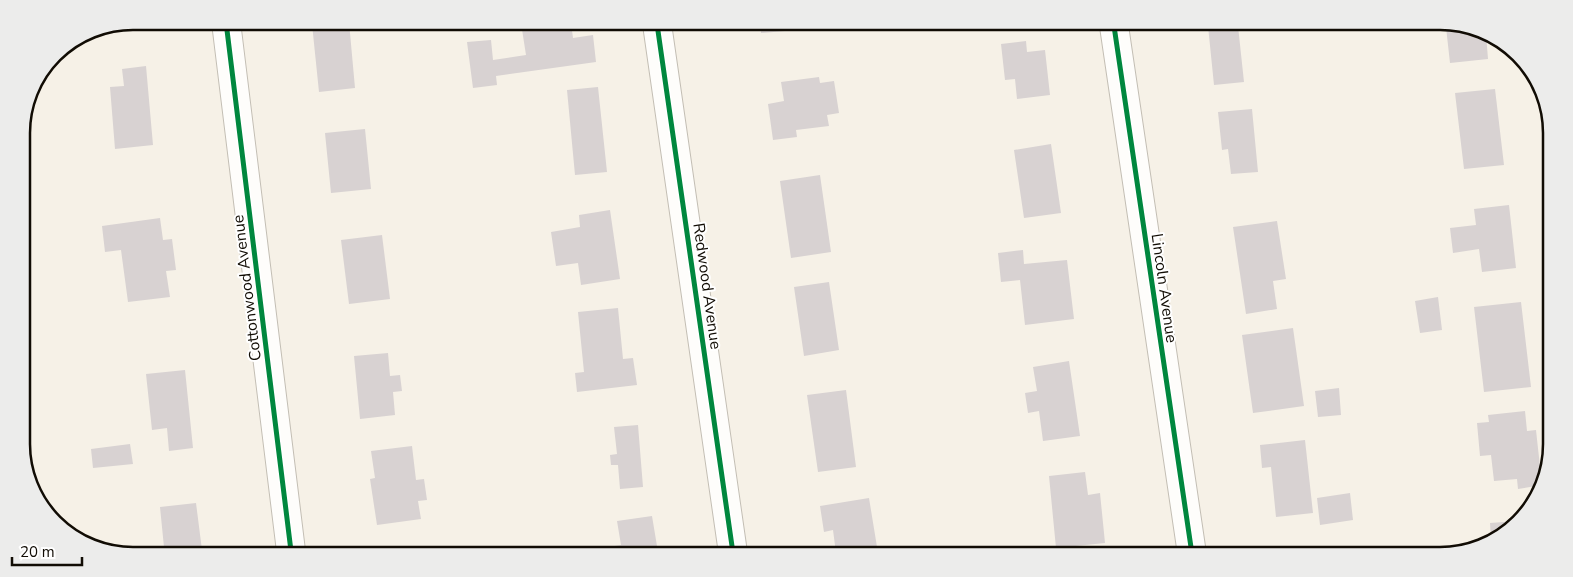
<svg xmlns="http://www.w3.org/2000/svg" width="1573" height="577" font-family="'Nunito Sans',sans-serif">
  <rect width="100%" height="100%" fill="#f6f1e7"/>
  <path fill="#d8d2d2" d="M333 22H349L355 88 319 92 312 24Z
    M521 23H571L573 38 593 35 596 62 496 76 497 85 473 88 467 42 491 40 493 60 526 55Z
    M760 24H807L808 29 761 33Z
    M1208 26H1238L1244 82 1214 85Z
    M1446 27H1475L1486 34 1488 59 1450 63Z
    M1026 41 1027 52 1045 50 1050 95 1017 99 1015 79 1005 80 1001 44Z
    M146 66 153 145 115 149 110 87 124 86 122 69Z
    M819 77 820 83 834 81 839 113 827 115 829 126 796 130 797 137 773 140 768 104 784 101 781 82Z
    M598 87 607 172 575 175 567 90Z
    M1495 89 1504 165 1464 169 1455 93Z
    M1252 109 1258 172 1231 174 1228 149 1222 150 1218 112Z
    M365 129 371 189 331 193 325 133Z
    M1051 144 1061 213 1024 218 1014 150Z
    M820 175 831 252 791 258 780 181Z
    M1509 205 1516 268 1482 272 1479 249 1453 253 1450 228 1476 225 1474 209Z
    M610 210 620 279 581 285 578 263 556 266 551 232 580 227 579 215Z
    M160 218 163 240 172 239 176 270 166 271 170 297 128 302 121 250 105 252 102 226Z
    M1277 221 1286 279 1273 281 1277 309 1246 314 1233 227Z
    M382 235 390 299 349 304 341 240Z
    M1023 250 1024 264 1067 260 1074 319 1025 325 1020 280 1001 282 998 253Z
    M829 282 839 350 804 356 794 287Z
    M1438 297 1442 330 1420 333 1415 301Z
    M1521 302 1531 387 1484 392 1474 307Z
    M618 308 623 359 633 358 637 385 577 392 575 373 584 372 578 312Z
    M1293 328 1304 406 1253 413 1242 335Z
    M388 353 390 376 400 375 402 391 393 392 395 415 360 419 354 356Z
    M1069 361 1080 436 1043 441 1039 411 1028 413 1025 393 1037 391 1033 367Z
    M185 370 193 448 169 451 167 428 152 430 146 374Z
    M1339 388 1341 415 1318 417 1315 391Z
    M846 390 856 467 818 472 807 395Z
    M1525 411 1527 431 1536 430 1542 485 1518 489 1517 479 1494 481 1491 455 1480 456 1477 423 1489 422 1488 415Z
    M638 425 643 487 620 489 618 465H611L610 455 617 454 614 427Z
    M1305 440 1313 513 1276 517 1271 467 1262 468 1260 445Z
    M130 444 133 464 93 468 91 449Z
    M412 446 416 480 424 479 427 500 418 501 421 519 377 525 370 479 375 478 371 451Z
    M1085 472 1088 495 1100 493 1105 543 1056 548 1049 476Z
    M1350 493 1353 520 1320 525 1317 498Z
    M869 498 878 553H836L833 530 824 532 820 506Z
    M196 503 202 550H156V548L164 547 160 507Z
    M652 516 658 552H588V550L621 545 617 521Z
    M1517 521 1508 532 1491 539 1490 523Z
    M1335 547 1337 555H1288V554Z"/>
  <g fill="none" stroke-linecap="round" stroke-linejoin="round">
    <g stroke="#c3beb4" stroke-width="30">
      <path id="minor" d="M226 22 291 551
        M657 24 733 553
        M1114 26 1192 554"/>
    </g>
    <use href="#minor" stroke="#fefdfb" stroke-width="28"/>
    <g stroke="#fff" stroke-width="8">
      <path id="cycleway" d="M226 22 291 551
        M657 24 733 553
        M1114 26 1192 554"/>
    </g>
    <use href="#cycleway" stroke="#00873e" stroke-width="5"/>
  </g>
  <g text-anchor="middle" stroke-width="4" stroke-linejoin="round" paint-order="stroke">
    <g font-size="16" fill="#110c04" stroke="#fff">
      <text transform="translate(708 286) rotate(82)" y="6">Redwood Avenue</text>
      <text transform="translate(246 288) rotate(-97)" y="6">Cottonwood Avenue</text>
      <text transform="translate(1165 288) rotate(82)" y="6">Lincoln Avenue</text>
    </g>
  </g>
  <path d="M0 0H1573V577H0ZM133 30H1440A103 103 0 0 1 1543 133V444A103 103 0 0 1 1440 547H133A103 103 0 0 1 30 444V133A103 103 0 0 1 133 30Z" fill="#ececeb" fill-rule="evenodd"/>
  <path fill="none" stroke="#110c04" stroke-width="2.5" d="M133 30H1440A103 103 0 0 1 1543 133V444A103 103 0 0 1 1440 547H133A103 103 0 0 1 30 444V133A103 103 0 0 1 133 30Z"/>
  <path d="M12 557v8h70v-8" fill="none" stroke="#110c04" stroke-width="2.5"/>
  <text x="20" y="557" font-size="15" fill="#110c04" stroke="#ffffff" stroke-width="4" paint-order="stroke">20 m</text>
</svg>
